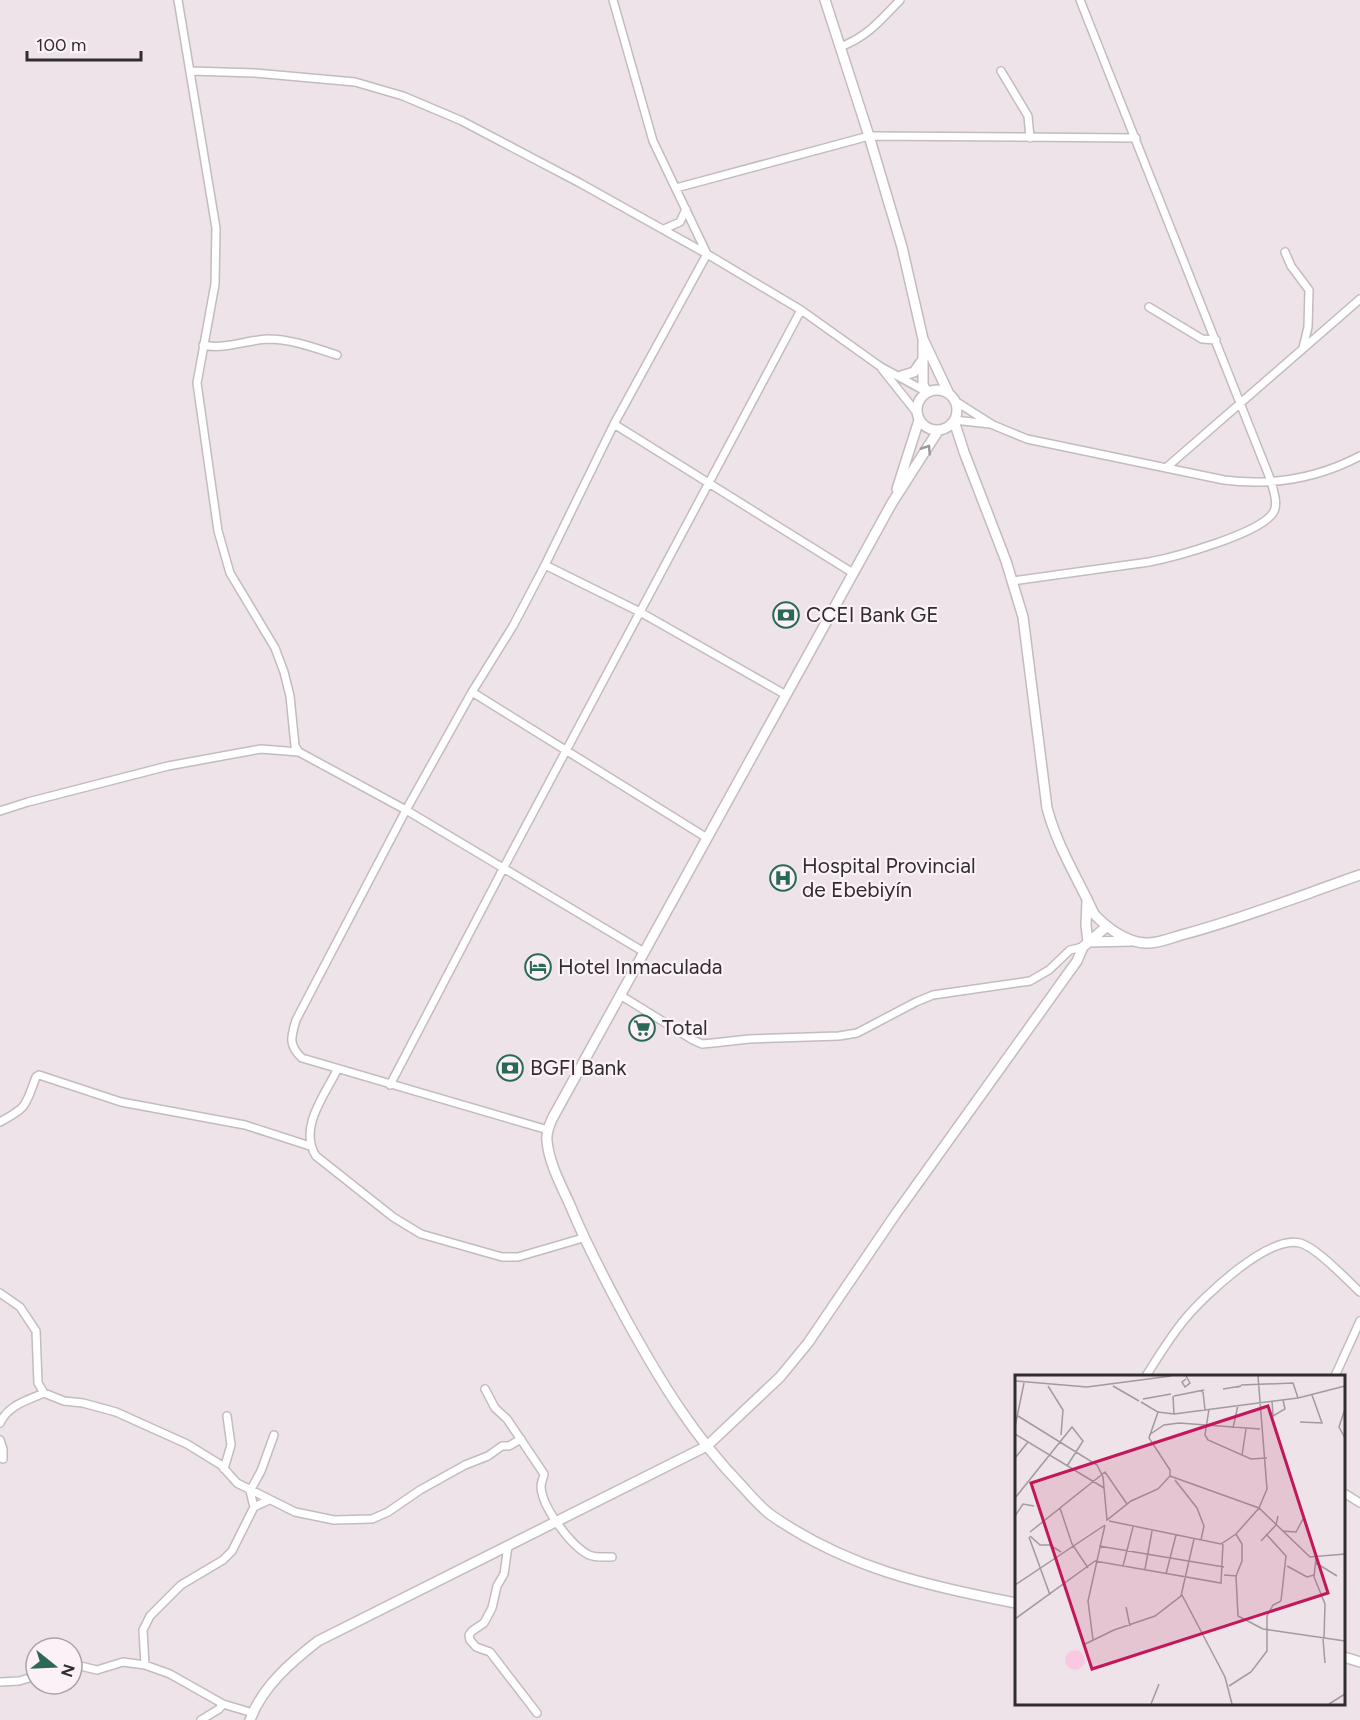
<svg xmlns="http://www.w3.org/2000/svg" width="1360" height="1720" font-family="Figtree,sans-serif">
  <rect width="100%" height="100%" fill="#ede3e8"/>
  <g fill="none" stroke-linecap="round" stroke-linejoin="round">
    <g stroke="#c4bbbf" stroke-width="10">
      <path id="street" d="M178 0 216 228 215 284 197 383 218 531 230 573 275 648 284 672 290 696 295 746 299 752 406 810 644 952
        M840 47C867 37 881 20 900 0
        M190 71 255 73 355 82 403 96 462 121 578 182 707 254 801 310 881 367 925 391
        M1001 71 1028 116 1030 138
        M676 188 869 136 1136 138
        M664 229 680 222 686 209
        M1285 252 1291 266 1309 290 1308 327 1303 348
        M1149 307 1202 339 1216 340
        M203 345C225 350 246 340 268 339 291 339 315 348 337 355
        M882 369 917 413
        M955 401 993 425 1027 439 1224 480C1271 486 1318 478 1360 456
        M954 420 990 424
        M614 424 853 573
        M1167 467 1360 299
        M545 565 640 612 786 695
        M1012 581 1149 562C1175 557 1259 534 1273 513 1279 504 1273 490 1271 481L1080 0
        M472 692 707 838
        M0 811 28 802 168 766 261 749 299 752
        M620 995 693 1040 702 1044 713 1043 749 1039 839 1036 857 1033 916 1002 933 995 1030 981 1049 970 1070 950 1083 947
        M337 1070C325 1095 298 1128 316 1156L393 1217 421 1234 502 1257H518L583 1238
        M390 1085 504 867 801 310
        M0 1122C28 1107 25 1106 36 1077L39 1075 121 1102 245 1125 310 1146
        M548 1130 302 1058C288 1045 291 1037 296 1020L406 810 472 692 513 626 545 565 614 424 707 254 653 141 613 0
        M0 1293 20 1307 36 1331 38 1383 44 1393 64 1401 83 1403 116 1412 187 1444 221 1465 237 1483 295 1512 334 1520 372 1519 388 1512 420 1490 465 1465 488 1456 502 1446H509L521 1439
        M1146 1376C1158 1357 1170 1337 1185 1319 1204 1296 1268 1235 1300 1243 1316 1247 1346 1279 1360 1292
        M1335 1376 1360 1321
        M485 1389 495 1408 507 1419 544 1474C543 1479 541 1482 541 1487 542 1507 571 1546 589 1555 596 1558 604 1557 612 1557
        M0 1423C8 1405 28 1400 44 1393
        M0 1440 3 1449V1459
        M224 1469 231 1445 227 1416
        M1344 1493 1360 1503
        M254 1507 250 1491 261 1471 274 1435
        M508 1546 504 1574 497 1586 492 1608 484 1623 472 1631 469 1635 470 1640 476 1647 490 1652 537 1713
        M72 1664 97 1670 123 1662 145 1665 170 1674 223 1704 253 1713
        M145 1665 143 1630 150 1616 181 1585 223 1560 232 1551 254 1507 269 1500
        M0 1682 19 1681 36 1676
        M201 1720 219 1709 223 1704"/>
    </g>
    <g stroke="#c4bbbf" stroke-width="12">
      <path id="secondary" d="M825 0 869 136 902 247 923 339 949 394
        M923 342V385L927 392
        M901 376 914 372 921 362
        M917 410a20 20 0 1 1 40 0a20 20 0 1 1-40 0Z
        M954 421 964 452 1006 561 1023 617 1047 808C1057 846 1078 879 1094 914 1107 928 1126 942 1145 943 1158 944 1173 937 1185 934 1245 918 1302 895 1360 875
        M938 431 892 503 552 1119C549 1126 546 1133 547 1141 549 1163 561 1185 570 1205 586 1244 606 1282 626 1319 659 1379 694 1437 742 1486 751 1496 760 1507 771 1515 847 1568 927 1586 1016 1603
        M897 489 919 420
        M1087 901 1086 925 1088 942 1132 941
        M1344 1657 1360 1662
        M250 1720C262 1687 291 1662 318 1641L707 1446 780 1377 808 1343 895 1215 1077 961 1083 947 1106 927"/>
    </g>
    <use href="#street" stroke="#fff" stroke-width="7"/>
    <use href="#secondary" stroke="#fff" stroke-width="9"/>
  </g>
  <defs><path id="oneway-chevron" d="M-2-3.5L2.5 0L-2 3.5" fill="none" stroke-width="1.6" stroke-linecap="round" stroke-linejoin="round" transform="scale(1.5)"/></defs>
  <use stroke="#989697" href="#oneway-chevron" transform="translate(927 449) rotate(-57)"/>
  <defs>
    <g id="bank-ring" transform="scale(1.35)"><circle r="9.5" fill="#fbf1f6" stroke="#2a6956" stroke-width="1.5"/><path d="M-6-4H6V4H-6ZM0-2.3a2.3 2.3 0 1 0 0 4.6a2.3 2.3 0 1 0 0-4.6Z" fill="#2a6956"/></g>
    <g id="hospital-ring" transform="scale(1.35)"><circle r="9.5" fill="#fbf1f6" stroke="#2a6956" stroke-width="1.5"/><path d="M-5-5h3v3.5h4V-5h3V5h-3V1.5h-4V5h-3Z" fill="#2a6956"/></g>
    <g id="hotel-ring" transform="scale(1.35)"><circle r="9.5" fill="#fbf1f6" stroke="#2a6956" stroke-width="1.5"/><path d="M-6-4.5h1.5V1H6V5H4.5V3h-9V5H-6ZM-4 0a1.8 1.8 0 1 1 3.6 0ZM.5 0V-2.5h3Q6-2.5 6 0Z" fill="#2a6956"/></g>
    <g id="supermarket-ring" transform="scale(1.35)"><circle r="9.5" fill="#fbf1f6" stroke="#2a6956" stroke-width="1.5"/><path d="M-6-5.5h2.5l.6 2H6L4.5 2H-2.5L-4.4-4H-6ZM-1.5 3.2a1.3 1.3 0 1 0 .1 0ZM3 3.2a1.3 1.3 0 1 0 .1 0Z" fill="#2a6956"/></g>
  </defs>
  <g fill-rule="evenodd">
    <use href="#bank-ring" x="786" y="615"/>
    <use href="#hospital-ring" x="783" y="878"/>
    <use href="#hotel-ring" x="538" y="967"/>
    <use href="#supermarket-ring" x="642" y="1028"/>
    <use href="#bank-ring" x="510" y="1068"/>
  </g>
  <g text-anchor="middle" stroke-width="4.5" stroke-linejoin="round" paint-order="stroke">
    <g font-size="21" fill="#302d2f" stroke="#fbf1f6" text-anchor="start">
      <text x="806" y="622">CCEI Bank GE</text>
      <text x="802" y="873">Hospital Provincial<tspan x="802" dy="24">de Ebebiyín</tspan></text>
      <text x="558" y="974">Hotel Inmaculada</text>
      <text x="662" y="1035">Total</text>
      <text x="530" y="1075">BGFI Bank</text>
    </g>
  </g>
  <g transform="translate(1015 1375)">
    <rect width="330" height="330" fill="#ede3e8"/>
    <path d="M50 285a10 10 0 1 1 20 0a10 10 0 1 1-20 0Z" fill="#fbc8e3"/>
    <path fill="none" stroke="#a19a9e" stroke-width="1.5" d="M171 1 175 8 170 12 167 7 171 4M0 6 72 12 156 1M226 10 278 8 283 23M33 11 48 35 46 60M98 11 124 26M208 14 226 11 223 12M188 17 190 35M158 21 159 39M159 21 189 15 186 17M128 24 156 19M257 26 258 41 270 34 268 25M194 34 190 60 193 65 236 84 252 83M330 34 324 52 330 63M143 37 159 39 283 23 330 11M3 41 82 90 88 102 92 145 116 126 143 114 155 101V95L134 63 143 37 126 27M285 47 307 48 297 20M0 52 9 8M218 53 223 30M0 59 89 113M134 60 149 50 164 48 245 54M227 80 231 54M0 83 13 67M155 101 244 133 295 182 330 179M160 105 182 133 189 151 186 165M0 123 57 52 68 66 52 91M45 133 57 169 73 193M0 141 8 129 19 131M94 146 206 169 221 159 244 133 252 114 243 1M267 156 281 157 288 144M15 157 90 97 112 129M251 159 271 181 266 226M15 161 25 170H35L46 177M14 162 35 220M246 166 261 150 263 141M84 171 209 192M301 183 299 202 310 229 309 264M301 188 322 201M108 191 118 152M272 191 292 202 299 200M130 194 137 156M151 199 161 160M209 200 221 201 227 186V169L221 159M221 201 223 241 248 254 330 266M0 210 90 150M167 220 210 302 217 329M111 232 115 251M0 244 80 186 206 208 208 169M308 264 310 288M78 265 73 226 90 150M68 270 99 255 140 241 166 221 179 164M214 311 236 297 252 276V241L258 230 266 226M136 329 144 309M314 329 330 319"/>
    <path fill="#c2185b" fill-opacity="0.15" stroke="#c2185b" stroke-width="3" d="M253 31 313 218 77 294 16 108Z"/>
    <rect width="330" height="330" fill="none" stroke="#302d2f" stroke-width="3"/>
  </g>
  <g transform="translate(54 1666) rotate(108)"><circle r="28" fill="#fbf1f6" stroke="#aaa3a6" stroke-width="1.5"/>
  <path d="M0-4.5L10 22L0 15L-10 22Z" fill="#2a6956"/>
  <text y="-9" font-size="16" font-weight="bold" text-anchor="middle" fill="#302d2f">N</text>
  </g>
  <path d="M27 51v9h114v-9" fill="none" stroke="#302d2f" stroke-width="3"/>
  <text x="36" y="51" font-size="18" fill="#302d2f" stroke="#fbf1f6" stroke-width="4.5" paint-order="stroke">100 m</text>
</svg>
